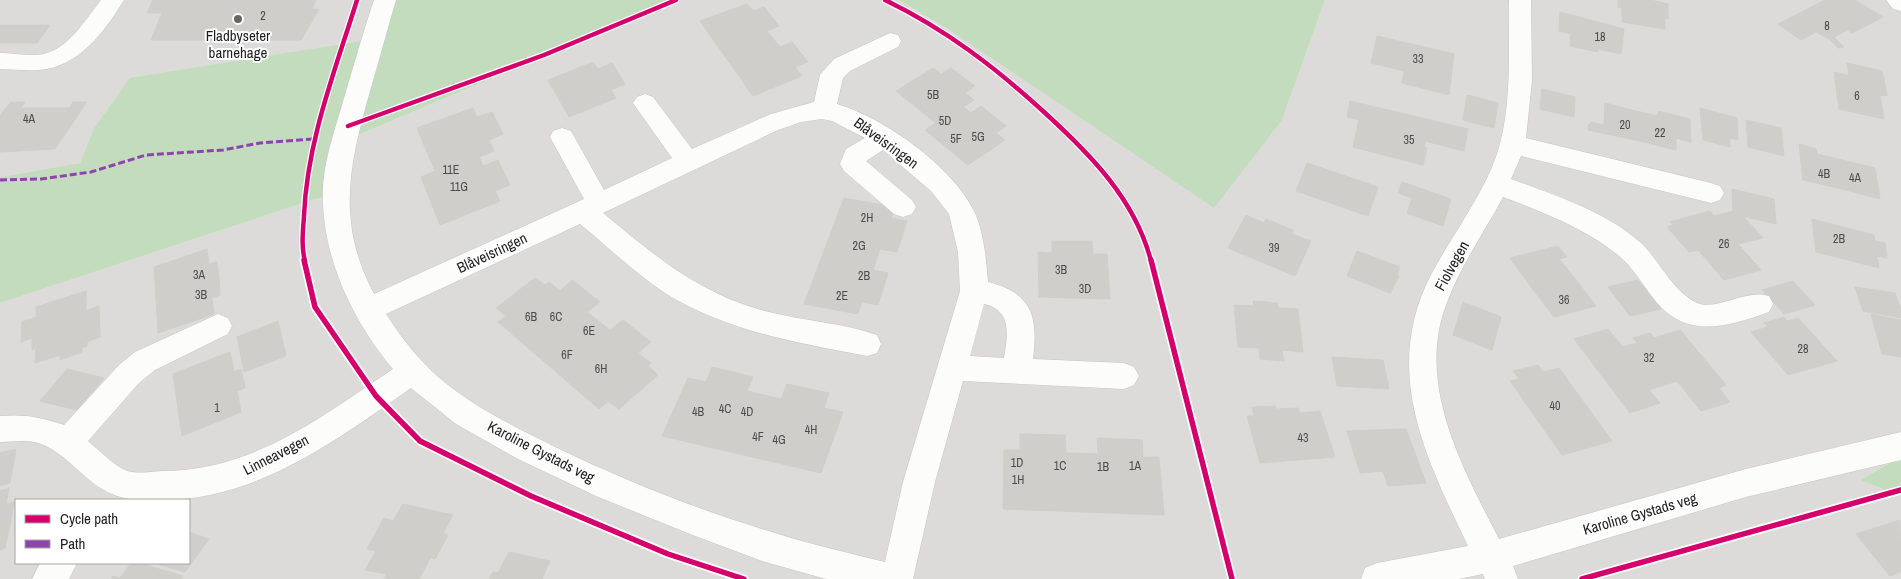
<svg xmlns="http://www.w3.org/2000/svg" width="1901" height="579" font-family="'Archivo Narrow',sans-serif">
  <rect width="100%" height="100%" fill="#edece7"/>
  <path fill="#dcdbd9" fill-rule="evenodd" d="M0 0H380L367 40 130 79 94 128 80 163 0 177Z
    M674 0H899L953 32 1282 120 1325 0H1901V457L1860 480 1901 496V579H0V303L349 188V139ZM16 500H189V563H16Z"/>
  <path fill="#c3dcbd" d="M380 0H674L349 139V188L0 303V177L80 163 94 128 130 78 367 40Z
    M899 0H1325L1282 120 1214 208 953 32Z
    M1901 457V496L1860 480Z"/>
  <path fill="#d0ceca" stroke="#d0cec9" d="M153 0H316L312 9H319L301 40H151L162 13H147Z
    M1618 0H1651L1668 4V19L1665 18V29L1622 22V8L1618 7Z
    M1825 0H1855L1883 17 1852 33 1848 30 1834 37 1844 47 1838 48 1829 39 1816 32 1801 40 1778 24Z
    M747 4 753 11 764 7 779 26 767 31 780 47 792 42 808 62 795 67 802 76 753 96 700 21Z
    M1560 12 1624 29 1621 54 1598 49V52L1570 46 1571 34 1559 31Z
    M0 25H50L37 43H0Z
    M1377 36 1454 54 1449 95 1402 83 1404 71 1371 63Z
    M593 62 598 69 612 63 625 84 611 90 616 98 569 117 548 80Z
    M1847 63 1882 71 1885 84 1849 75Z
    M933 68 941 74 951 68 975 86 965 93 974 100 963 107 971 113 981 106 1006 126 996 133 1005 140 968 165 925 130 936 123 896 91Z
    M1834 72 1885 84 1887 96 1880 95 1884 119 1839 109Z
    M1542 89 1575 97 1574 117 1540 109Z
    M1467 95 1498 103 1494 128 1463 120Z
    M1350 101 1468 129 1464 151 1425 141 1424 147 1427 148 1423 165 1353 147 1359 120 1347 117Z
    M11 102H25L21 108H69L73 102H87L55 149 0 152V116Z
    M1605 103 1640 112V141L1588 130 1589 124H1591V122L1604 125Z
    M473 108 477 117 492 112 503 134 489 140 494 151 479 157 483 166 498 160 510 185 495 191 500 201 440 225 421 177 435 171 417 128Z
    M1700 108 1737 118 1738 140 1730 138V147L1703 140Z
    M1658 111 1690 119 1691 142 1676 138V150L1640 141V112L1658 116Z
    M1746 120 1781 128 1784 156 1748 147Z
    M1799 144 1816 149 1817 154 1838 159 1842 189 1803 180Z
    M1838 159 1875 168 1880 199 1842 189Z
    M1307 163 1378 187 1368 216 1296 191Z
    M1402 182 1451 199 1443 226 1407 213 1412 198 1398 193Z
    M1732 189 1774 199 1776 224 1742 216 1737 210 1733 211Z
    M844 198 895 207 891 218 907 221 897 252 880 249 873 270 888 273 878 305 862 302 858 314 804 304Z
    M1737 210 1763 238 1738 244 1761 270 1724 280 1698 250 1689 252 1667 227 1673 225 1670 222 1710 211 1714 216Z
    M1246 215 1264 223 1266 219 1293 230 1292 234 1311 241 1295 276 1228 248Z
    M1812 219 1874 235 1875 241 1885 243 1887 258 1877 256 1879 268 1816 252Z
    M1052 241H1092L1093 254H1107L1110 299 1039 297 1038 252 1052 253Z
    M1558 246 1567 257 1559 259 1573 276 1531 287 1510 258Z
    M207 249 209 264 217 262 219 278 156 299 154 267Z
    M1357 251 1400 267 1397 275 1399 276 1390 293 1347 276Z
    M1573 276 1596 306 1554 317 1531 287Z
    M219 278 220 295 212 298 214 314 158 333 156 299Z
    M535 278 545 285 549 282 560 291 572 280 600 302 587 312 610 330 623 320 651 342 638 353 651 363 648 366 658 375 619 409 608 401 599 409 498 322 506 316 496 308Z
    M1638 280 1661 309 1630 316 1608 287Z
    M1793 281 1815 305 1784 314 1762 290Z
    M1855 287 1895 293 1901 309V318L1863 311Z
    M86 291V311L99 306 100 337 87 342V346L82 348V352L60 360V355L35 363 36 348 32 350V338L21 342 22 322 36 317V307Z
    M1253 301 1277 303 1278 308 1298 309 1303 352 1282 350 1284 361 1260 359 1259 348 1238 347 1234 305 1254 306Z
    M1463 302 1501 317 1492 350 1453 335Z
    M1871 314 1901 320V357L1882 354Z
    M1784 317 1787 321 1798 318 1837 361 1788 375 1751 332 1768 327 1764 323Z
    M278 321 286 356 244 372 237 337Z
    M1608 329 1623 347 1637 343 1633 338 1650 333 1654 338 1680 330 1726 385 1719 388 1730 402 1701 411 1677 381 1649 390 1660 403 1630 413 1574 339Z
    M230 352 234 372 241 369 245 388 237 391 241 412 182 436 173 374Z
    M1332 357 1383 360 1389 389 1337 386Z
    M1538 365 1543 372 1559 368 1612 441 1562 455 1510 381 1519 379 1513 371Z
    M712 367 753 377 747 391 781 399 787 384 829 393 824 408 843 412 821 473 662 436 688 378 706 382Z
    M67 369 104 378 77 410 40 401Z
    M1275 406 1278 414 1277 409 1298 408 1300 413 1320 411 1335 457 1260 463 1247 416H1254L1252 407Z
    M1406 429 1426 483 1388 486 1383 471 1360 473 1347 431Z
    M1020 434 1065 435 1066 453 1098 454 1097 438 1142 440 1143 457H1159L1164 515 1003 509 1004 450H1020Z
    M16 449 10 483 0 486V453Z
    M9 488 6 504 14 502 10 525 0 527V491Z
    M403 504 453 515 443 533 448 535 435 559 431 557 419 579H384L387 574 365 570 376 551 367 549 384 518 393 521Z
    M1900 520 1901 572 1890 576 1856 534Z
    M10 525 5 548 0 550V527Z
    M189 532 209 539 185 572 154 563H189Z
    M509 552 550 561 542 579H489L493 572 498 573Z
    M131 563H139L183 576 181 579H111L113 576 120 578Z"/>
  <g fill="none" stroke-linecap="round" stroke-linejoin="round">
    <g stroke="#c6c6c3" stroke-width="1">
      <path id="minor" d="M101 0H124C105 31 79 67 39 70 26 71 13 69 0 69V53C14 53 30 57 44 54 69 48 86 19 101 0Z
        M374 0H396C387 30 379 61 370 91 349 165 336 222 374 294L584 199 550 137 553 131 562 128 571 131 604 190 672 158 633 103 637 97 645 94 653 97 692 149 771 114 814 102 820 75 834 59 890 33 898 35 901 41 898 47 850 71 843 78 837 104C884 118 952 166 974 211 984 232 986 259 988 282 1033 293 1038 317 1033 359L1124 363 1134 367 1139 376 1134 385 1124 389 963 381 935 482 913 579H826L762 561 690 534 596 496 516 458 456 424 411 388C335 441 257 500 160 500 143 500 128 501 112 494 85 483 68 454 41 444 28 439 13 442 0 442V416C24 414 41 417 64 425L119 365 135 352 218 314 228 318 232 326 228 334 155 370 139 383 88 441C100 451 113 465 127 471 137 474 151 472 162 471 253 471 321 417 393 369 351 319 320 253 323 186 325 156 336 127 344 98 354 65 363 32 374 0ZM822 119 832 121 865 138 846 149 840 164 844 171 894 214 903 217 912 214 916 207 912 200 866 161 883 150 931 191 949 214 958 252 960 291 903 482 885 562C849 553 813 545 778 534 701 511 625 481 553 446 517 428 480 410 448 385 423 366 403 340 386 314L580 224C608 247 635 273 665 293 726 331 798 343 867 356L877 353 881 344 877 335C843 323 804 321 769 312 701 295 656 257 603 213L778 130 801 122ZM984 304C1012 310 1008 335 1004 358L970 356Z
        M1509 0H1531L1532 80 1526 138 1711 183 1720 186 1724 193 1720 200 1711 203 1521 156 1511 179C1556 196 1605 211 1641 243 1660 261 1671 289 1695 302 1714 313 1746 288 1769 296L1773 304 1769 312C1726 327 1686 340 1654 299 1642 284 1633 267 1618 255 1584 228 1543 212 1503 197 1484 233 1460 266 1446 305 1416 385 1463 469 1499 539L1746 469 1901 432V460L1746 497 1513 566 1518 579H1485L1483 574 1459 579H1361L1365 568 1377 563 1468 546C1425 456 1381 370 1432 273 1453 234 1481 198 1496 157 1513 108 1508 52 1509 0Z
        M1886 0H1901V11L1893 9Z
        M40 563H77L69 579H32Z"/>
    </g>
    <use href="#minor" fill="#fcfcfb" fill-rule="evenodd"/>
    <path stroke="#8e44ad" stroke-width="3" stroke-dasharray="7 3" stroke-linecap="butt" d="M0 180 41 179 91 172 146 155 223 150 260 143 313 139"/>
    <g stroke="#fff" stroke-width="7">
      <path id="cycleway-far1" d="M885 0C945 29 995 67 1044 112 1090 154 1135 199 1151 261
        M348 126 544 55 676 0
        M305 261C301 246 303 231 304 216 307 141 335 71 357 0"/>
    </g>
    <g stroke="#fff" stroke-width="9">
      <path id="cycleway" d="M304 260 315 307 376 396 420 441 531 496 668 554 744 579
        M1151 260 1232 579
        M1582 579 1901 490"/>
    </g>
    <use href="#cycleway-far1" stroke="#d6006c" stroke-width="4.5"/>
    <use href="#cycleway" stroke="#d6006c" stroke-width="5.5"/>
  </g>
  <circle fill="#676765" stroke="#fff" stroke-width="2" cx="238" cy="19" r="5"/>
  <g text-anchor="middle" stroke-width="4" stroke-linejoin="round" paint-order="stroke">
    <g font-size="12" fill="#4b4b4a">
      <text x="263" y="20">2</text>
      <text x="1827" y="30">8</text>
      <text x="1600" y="41">18</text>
      <text x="1418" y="63">33</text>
      <text x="933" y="99">5B</text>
      <text x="1857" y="100">6</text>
      <text x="29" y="123">4A</text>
      <text x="945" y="125">5D</text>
      <text x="1625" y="129">20</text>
      <text x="1660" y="137">22</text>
      <text x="978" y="141">5G</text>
      <text x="956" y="143">5F</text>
      <text x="1409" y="144">35</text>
      <text x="451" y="174">11E</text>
      <text x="1824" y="178">4B</text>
      <text x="1855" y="182">4A</text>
      <text x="459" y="191">11G</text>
      <text x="867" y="222">2H</text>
      <text x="1839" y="243">2B</text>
      <text x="1724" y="248">26</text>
      <text x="859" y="250">2G</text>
      <text x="1274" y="252">39</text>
      <text x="1061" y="274">3B</text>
      <text x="199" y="279">3A</text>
      <text x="864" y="280">2B</text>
      <text x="1085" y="293">3D</text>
      <text x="201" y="299">3B</text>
      <text x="842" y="300">2E</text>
      <text x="1564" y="304">36</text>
      <text x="531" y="321">6B</text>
      <text x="556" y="321">6C</text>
      <text x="589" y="335">6E</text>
      <text x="1803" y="353">28</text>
      <text x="567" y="359">6F</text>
      <text x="1649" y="362">32</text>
      <text x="601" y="373">6H</text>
      <text x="1555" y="410">40</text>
      <text x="217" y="412">1</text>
      <text x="725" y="413">4C</text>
      <text x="698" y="416">4B</text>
      <text x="747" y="416">4D</text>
      <text x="811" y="434">4H</text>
      <text x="758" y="441">4F</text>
      <text x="1303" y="442">43</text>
      <text x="779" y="444">4G</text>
      <text x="1017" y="467">1D</text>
      <text x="1060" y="470">1C</text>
      <text x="1135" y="470">1A</text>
      <text x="1103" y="471">1B</text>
      <text x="1018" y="484">1H</text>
    </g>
    <g font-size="15" fill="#1f1f1f" stroke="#fff">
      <text x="238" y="41">Fladbyseter<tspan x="238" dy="17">barnehage</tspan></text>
    </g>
    <g font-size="15" fill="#1f1f1f" stroke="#fff">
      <text transform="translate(886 143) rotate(36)" y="5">Blåveisringen</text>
      <text transform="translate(492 253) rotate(-25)" y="5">Blåveisringen</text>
      <text transform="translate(1452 266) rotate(-61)" y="5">Fiolvegen</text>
      <text transform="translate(541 452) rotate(27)" y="5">Karoline Gystads veg</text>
      <text transform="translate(276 455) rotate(-27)" y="5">Linneavegen</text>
      <text transform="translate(1640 514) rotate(-16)" y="5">Karoline Gystads veg</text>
    </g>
  </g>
  <rect x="15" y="499" width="175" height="65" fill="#ffffff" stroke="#a5a5a5"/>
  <rect x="25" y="515" width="25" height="8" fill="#d6006c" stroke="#a5a5a5"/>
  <text x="60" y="524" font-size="15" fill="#1f1f1f">Cycle path</text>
  <rect x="25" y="540" width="25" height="8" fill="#8e44ad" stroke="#a5a5a5"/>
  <text x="60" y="549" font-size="15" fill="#1f1f1f">Path</text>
</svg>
